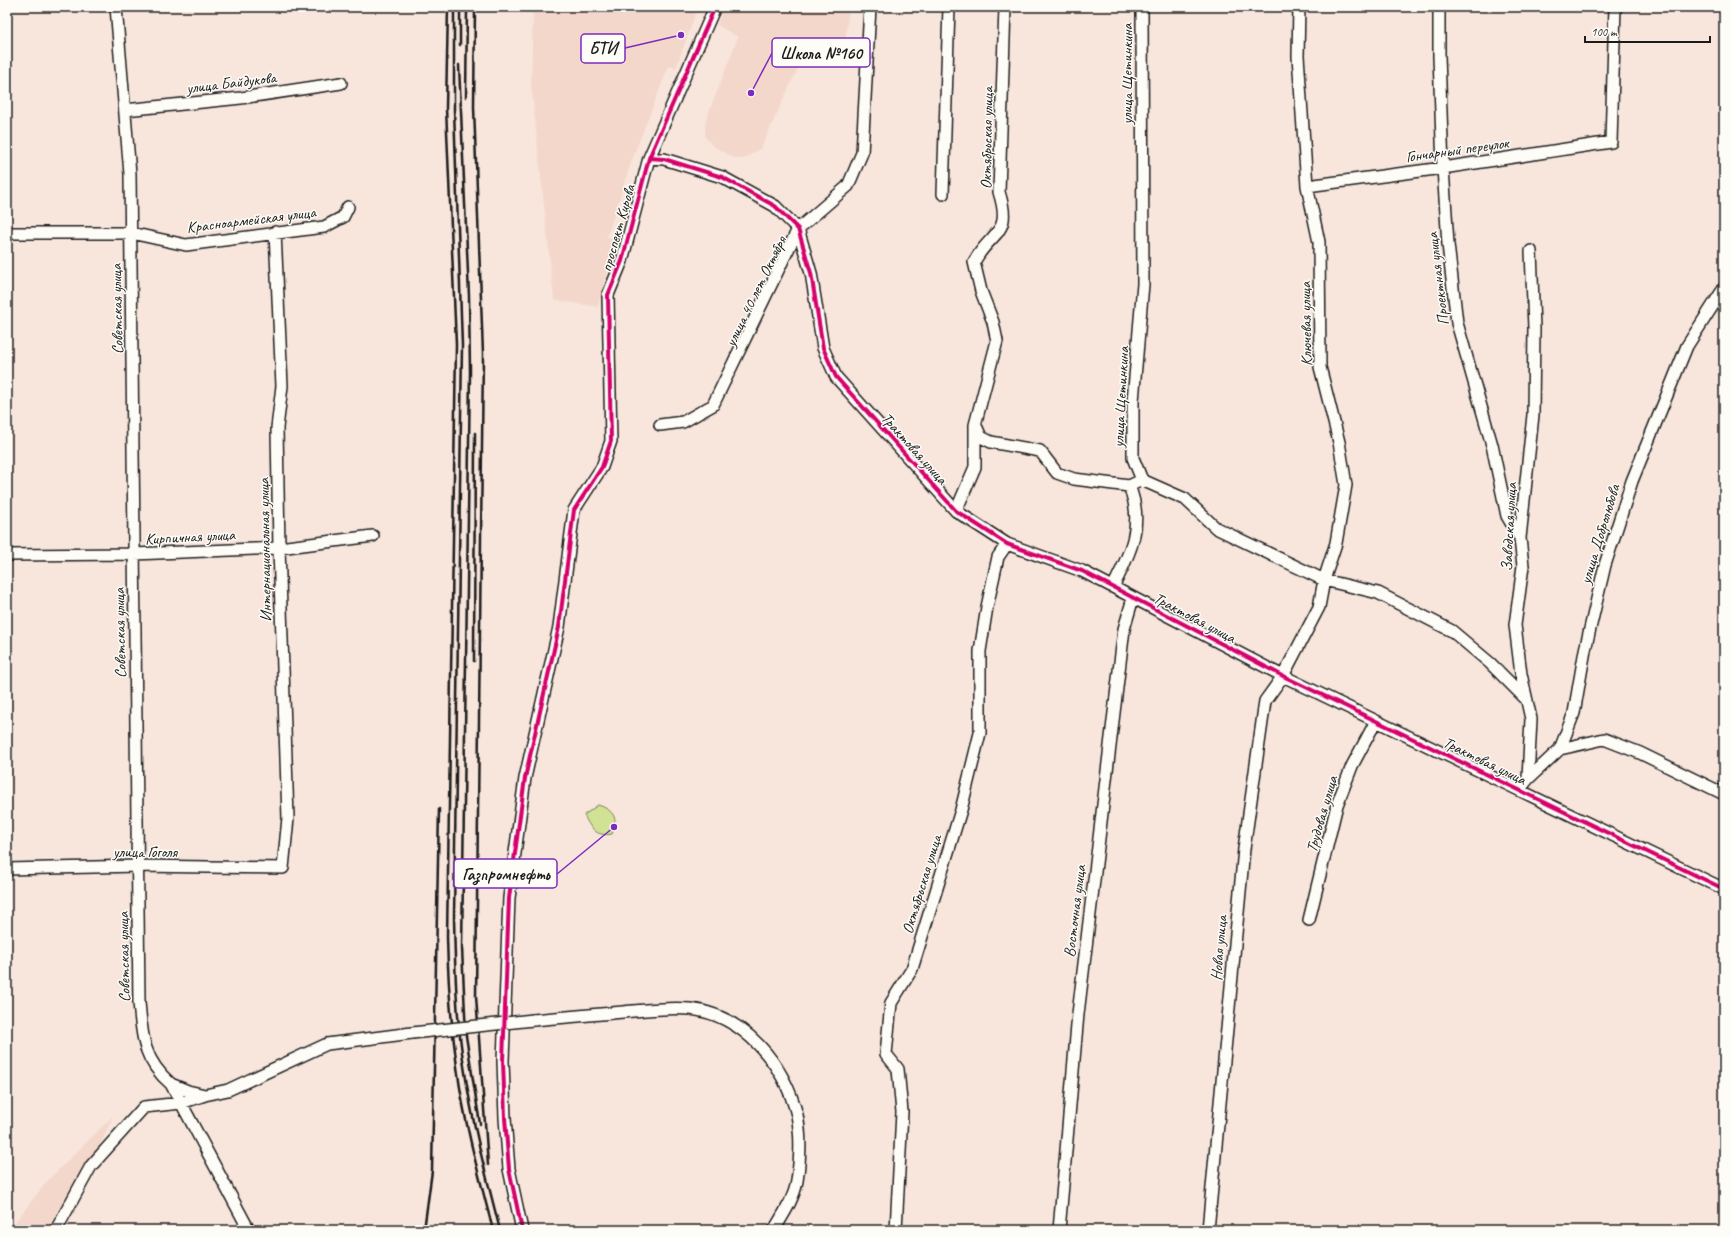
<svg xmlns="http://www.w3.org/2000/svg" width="1731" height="1237" font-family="Caveat,sans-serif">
  <rect width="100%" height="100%" fill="#f8e6dd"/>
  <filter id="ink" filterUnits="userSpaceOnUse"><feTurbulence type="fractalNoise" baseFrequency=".025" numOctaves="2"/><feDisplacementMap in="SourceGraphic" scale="8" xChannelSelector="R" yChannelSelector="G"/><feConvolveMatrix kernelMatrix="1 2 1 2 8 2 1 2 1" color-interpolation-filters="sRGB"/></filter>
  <g filter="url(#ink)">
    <path fill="#f4d7cb" d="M533 7H698L676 68 669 66 633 157 607 237 616 238 598 307 554 300 531 83Z
      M723 7H849L843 64 806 51 761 148 744 159 734 158 713 146 705 137V122L738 37 717 25Z
      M113 1116 102 1141 52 1230H9L47 1181Z"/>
    <path fill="#d1e295" stroke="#767f58" d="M598 805C614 810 619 819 612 834 596 837 590 828 584 815Z"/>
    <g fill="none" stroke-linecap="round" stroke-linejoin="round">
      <g stroke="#1c1c1c" stroke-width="14">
        <path id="minor" d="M116 7 130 174 139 1002C142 1037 143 1060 171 1084L249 1230
          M1142 7 1143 284 1133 401V458L1142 480 1185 499 1216 528 1324 580 1378 593 1452 631 1490 663 1527 700
          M1439 7V56L1443 168 1448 244 1457 323 1492 445 1507 516 1520 538
          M125 110 241 98 341 83
          M649 158 664 159 722 177 775 206 798 229 811 273 823 348 836 377 956 511 1007 544 1082 571 1283 676 1724 889
          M1307 186 1443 168 1611 142 1615 7
          M943 194 949 7
          M7 233H131L186 245 324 227 343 217 348 207
          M660 425 683 422 713 405 798 229 848 186 862 153 870 7
          M976 426 981 437 991 442 1040 451 1057 473 1074 479 1129 486 1142 480
          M956 511 975 467V425L997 341 993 322 981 291 974 262C991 230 1013 236 999 192L1005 7
          M7 555 134 554 279 548 373 536
          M1113 587C1130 554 1145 524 1129 486
          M1560 749 1604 739 1640 753 1724 794
          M1528 779 1531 719 1521 674 1515 625 1523 566 1520 538 1533 415 1534 328 1531 251
          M1520 789 1528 779 1560 749 1574 713 1585 650 1605 565 1632 481 1687 346 1724 288
          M7 869 138 866 283 868 288 818 279 548 277 428 282 386 275 232
          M1309 920 1337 805 1352 766 1376 721
          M533 1020C563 1017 593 1015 623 1012 645 1010 668 1007 690 1009 744 1015 784 1064 797 1115 801 1135 800 1161 797 1181 794 1199 783 1215 774 1230
          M171 1084 188 1091 205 1095 228 1090 327 1044 412 1033
          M56 1230 91 1166 144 1107 181 1103 205 1095
          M522 1230 509 1169 505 1118 503 1061 509 898 525 778 559 627 574 510 602 467 611 441 608 295 622 261 649 158 715 7
          M896 1230 902 1112 898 1069 886 1054 891 1003 912 969 961 810 980 733V651L987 607 998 557 1007 544
          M1059 1230 1078 1014 1124 629 1133 598
          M1208 1230 1244 849 1265 701 1283 676 1319 607 1324 580 1336 543 1346 485 1339 442 1320 367 1319 242 1307 186 1298 56 1299 7"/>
      </g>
      <use href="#minor" stroke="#fdfcf7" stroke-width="11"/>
      <path stroke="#1c1c1c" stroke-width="2.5" d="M448 7 446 108 456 344 447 937C448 980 451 1024 457 1067 464 1122 479 1176 493 1230
        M454 7V109L462 345 454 917C455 967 456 1017 464 1066 472 1122 486 1176 500 1230
        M475 7 474 107 483 354 476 996 488 1165
        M460 45V7
        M459 65 469 296 470 372 462 948 466 1036 480 1124
        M466 97 467 7
        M474 661 475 433
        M424 1230 432 1171 439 809"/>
      <g stroke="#1c1c1c" stroke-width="14" stroke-linecap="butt">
        <path id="minor-bridge" d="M412 1033 533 1020"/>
      </g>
      <use href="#minor-bridge" stroke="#fdfcf7" stroke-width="11"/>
      <g stroke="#fdfcf7" stroke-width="6">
        <path id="cycleway" d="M649 158 664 159 722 177 775 206 798 229 811 273 823 348 836 377 956 511 1007 544 1082 571 1283 676 1724 889
          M522 1230 509 1169 505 1118 503 1061 509 898 525 778 559 627 574 510 602 467 611 441 608 295 622 261 649 158 715 7"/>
      </g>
      <use href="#cycleway" stroke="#d6006c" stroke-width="4"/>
    </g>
  </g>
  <g text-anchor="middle" stroke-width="3" stroke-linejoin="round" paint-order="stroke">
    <g font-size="16" fill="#1c1c1c" stroke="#fdfcf7">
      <text transform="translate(1126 74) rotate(-90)" y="6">улица Щетинкина</text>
      <text transform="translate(231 82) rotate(-7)" y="6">улица Байдукова</text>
      <text transform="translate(986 138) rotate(-89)" y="6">Октябрьская улица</text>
      <text transform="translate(1457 149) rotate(-8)" y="6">Гончарный переулок</text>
      <text transform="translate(251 219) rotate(-7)" y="6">Красноармейская улица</text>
      <text transform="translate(617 228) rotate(-74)" y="6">проспект Кирова</text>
      <text transform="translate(1437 279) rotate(-97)" y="6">Проектная улица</text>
      <text transform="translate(755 291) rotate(-64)" y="6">улица 40 лет Октября</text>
      <text transform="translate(116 309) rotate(-91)" y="6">Советская улица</text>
      <text transform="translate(1305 324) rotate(-91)" y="6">Ключевая улица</text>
      <text transform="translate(1120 397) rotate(-87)" y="6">улица Щетинкина</text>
      <text transform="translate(915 448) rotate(48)" y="6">Трактовая улица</text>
      <text transform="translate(1508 527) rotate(-87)" y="6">Заводская улица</text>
      <text transform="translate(1599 534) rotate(-73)" y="6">улица Добролюбова</text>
      <text transform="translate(190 536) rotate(-3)" y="6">Кирпичная улица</text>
      <text transform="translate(264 550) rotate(-91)" y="6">Интернациональная улица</text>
      <text transform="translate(1195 617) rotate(28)" y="6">Трактовая улица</text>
      <text transform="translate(119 633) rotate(-91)" y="6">Советская улица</text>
      <text transform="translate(1485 760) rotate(26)" y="6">Трактовая улица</text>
      <text transform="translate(1321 814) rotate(-74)" y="6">Трудовая улица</text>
      <text x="145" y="857">улица Гоголя</text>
      <text transform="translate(921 884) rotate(-73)" y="6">Октябрьская улица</text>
      <text transform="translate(1074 911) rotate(-83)" y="6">Восточная улица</text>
      <text transform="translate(1218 948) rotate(-85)" y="6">Новая улица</text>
      <text transform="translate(123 957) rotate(-91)" y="6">Советская улица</text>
    </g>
  </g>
  <path fill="none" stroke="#7b2cbf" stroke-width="1.5" d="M681 35L625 48M751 93L772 53M614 827L557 874"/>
  <g fill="#7b2cbf" stroke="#fdfcf7" stroke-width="1.5">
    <circle cx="681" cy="35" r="4"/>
    <circle cx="751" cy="93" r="4"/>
    <circle cx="614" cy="827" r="4"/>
  </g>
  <g fill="#fdfcf7" stroke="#7b2cbf" stroke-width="1.5">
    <rect x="581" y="34" width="44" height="29" rx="4"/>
    <rect x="772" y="38" width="98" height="29" rx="4"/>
    <rect x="454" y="859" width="103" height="29" rx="4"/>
  </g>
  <g font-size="17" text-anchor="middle" font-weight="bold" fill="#1c1c1c">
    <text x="603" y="54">БТИ</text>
    <text x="821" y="59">Школа №160</text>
    <text x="506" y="880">Газпромнефть</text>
  </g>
  <rect width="1731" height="1237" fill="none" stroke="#fdfcf7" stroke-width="24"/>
  <rect x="12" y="12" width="1707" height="1213" fill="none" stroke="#1c1c1c" stroke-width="1.5" filter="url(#ink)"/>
  <path d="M1585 36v6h125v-6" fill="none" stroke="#1c1c1c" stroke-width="2"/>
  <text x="1591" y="36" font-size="12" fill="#1c1c1c" stroke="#fdfcf7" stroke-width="3" paint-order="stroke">100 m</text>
</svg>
